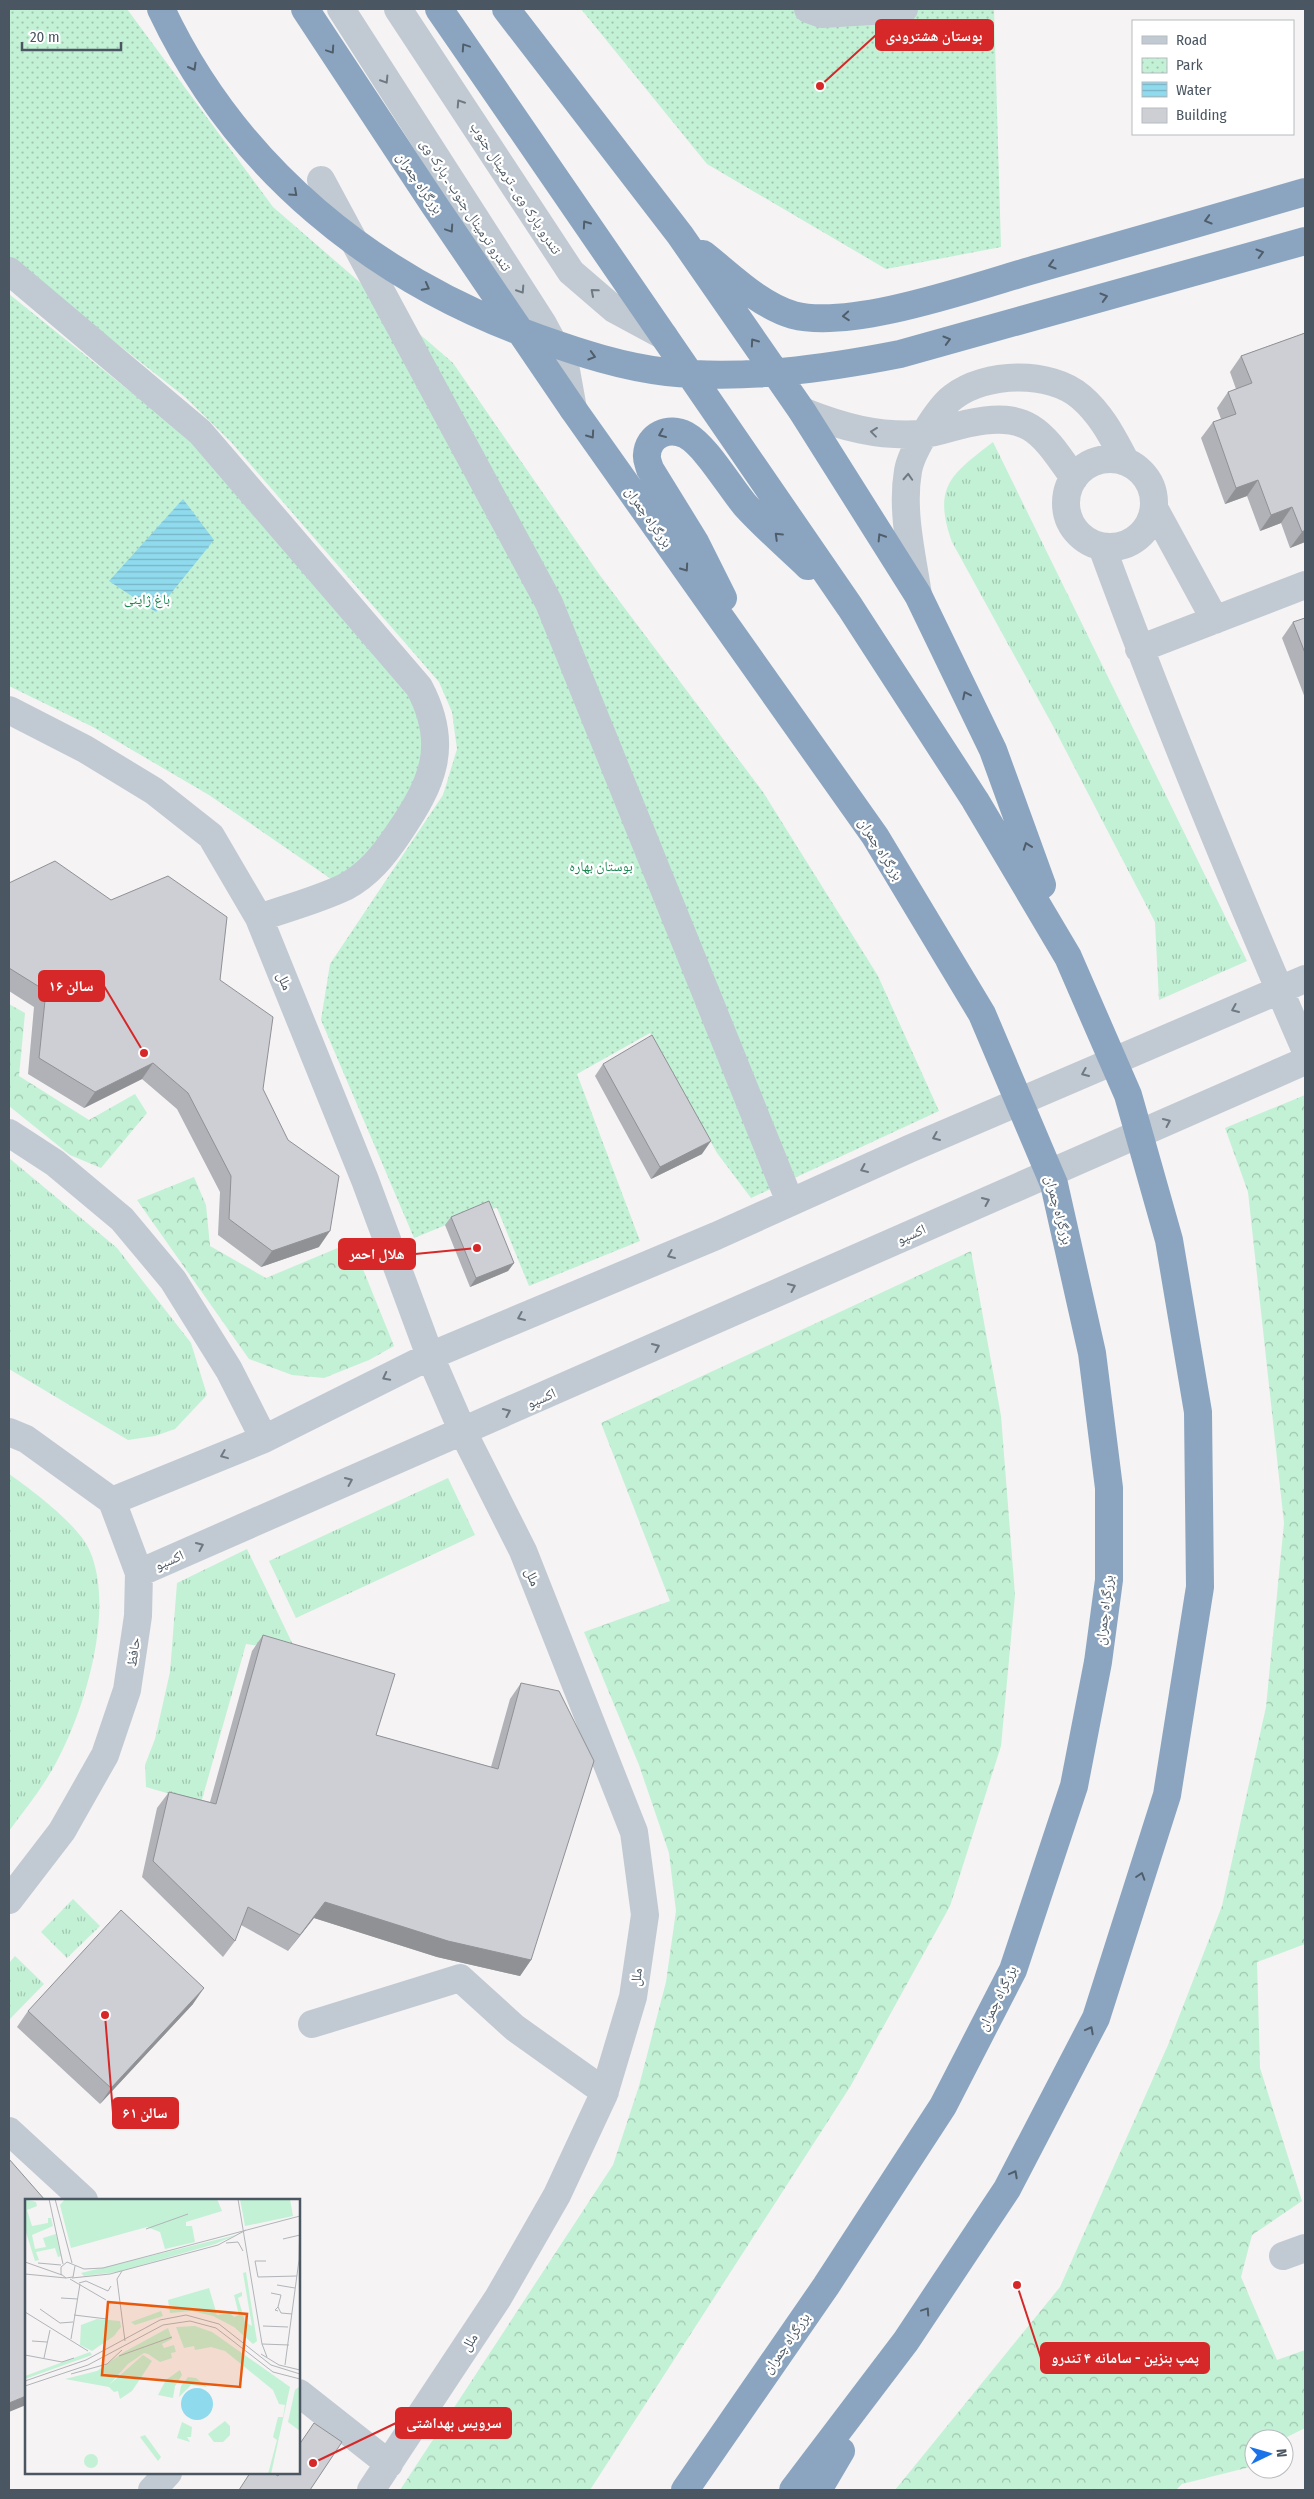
<svg xmlns="http://www.w3.org/2000/svg" width="1314" height="2499" font-family="'Fira Sans Condensed','Noto Naskh Arabic',sans-serif">
  <defs>
    <pattern id="grass-tufts" width="24" height="20" patternUnits="userSpaceOnUse" patternTransform="scale(1.25)"><rect width="24" height="20" fill="#c3f1d5"/><path d="M3 7l-1-3M5 7V3M7 7l1-3M15 17l-1-3M17 17v-4M19 17l1-3" fill="none" stroke="#a0c6b0"/></pattern>
    <pattern id="forest-crowns" width="20" height="18" patternUnits="userSpaceOnUse" patternTransform="scale(1.25)"><rect width="20" height="18" fill="#c3f1d5"/><path d="M2 6a3 3 0 1 1 6 0M12 15a3 3 0 1 1 6 0" fill="none" stroke="#a0c6b0"/></pattern>
    <pattern id="park-dots" width="8" height="8" patternUnits="userSpaceOnUse" patternTransform="scale(1.25)"><rect width="8" height="8" fill="#c3f1d5"/><path d="M2 2h.1M6 6h.1" fill="none" stroke="#a0c6b0" stroke-width="1.8" stroke-linecap="round"/></pattern>
    <pattern id="water-rules" width="6" height="5" patternUnits="userSpaceOnUse" patternTransform="scale(1.25)"><rect width="6" height="5" fill="#90daee"/><path d="M0 2.5h6" fill="none" stroke="#78b4c4"/></pattern>
  </defs>
  <rect width="100%" height="100%" fill="#f5f3f3"/>
  <path fill="url(#grass-tufts)" d="M993 442 1247 961 1159 1000 1155 922 1053 726 952 542C932 486 952 474 993 442Z
    M9 1158 117 1248 191 1343 207 1395 175 1429 155 1436 128 1440 9 1369Z
    M9 1474C32 1490 77 1524 89 1549 115 1606 87 1702 60 1755 47 1782 27 1807 9 1831Z
    M448 1478 475 1535 296 1618 269 1561Z
    M247 1549 296 1651 246 1644 201 1803 146 1787 145 1765 155 1739 170 1672 177 1583Z
    M73 1899 100 1926 67 1958 41 1932Z
    M15 1956 44 1984 9 2020V1963Z"/>
  <path fill="url(#forest-crowns)" d="M9 1004 25 1013 19 1076 89 1120 135 1094 147 1113 101 1168 70 1155 9 1106Z
    M1305 1095V1944L1257 1962 1260 2068 1302 2201 1252 2235 1241 2277 1277 2360 1305 2350V2428L1283 2439H1254V2466L1182 2484 1176 2490H895L1060 2287 1168 2045 1222 1906 1266 1707 1284 1523 1248 1192 1225 1128Z
    M194 1177 206 1205 210 1246 266 1278 352 1242 394 1346 369 1360 324 1378 292 1375 249 1359 137 1200Z
    M971 1251 1001 1416 1015 1595 1001 1746 950 1906 850 2087 590 2490H400L613 2165 639 2086 666 1982 676 1911 669 1853 639 1765 584 1632 670 1601 601 1423Z"/>
  <path fill="url(#park-dots)" d="M9 9H127L273 207 453 363 599 574 763 792 878 976 939 1111 751 1198 717 1153 650 1033 577 1074 640 1241 529 1286 497 1208 483 1210 414 1238 321 1020 330 964 443 795 457 749 452 712 439 682 231 442 185 397 9 259Z
    M581 9H994L1001 247 886 269 707 164Z
    M9 294 198 446 414 701 427 725 425 762 387 841 334 881 209 795 93 727 9 686Z"/>
  <path fill="url(#water-rules)" d="M183 499 214 540 156 612 109 581Z"/>
  <g fill="none" stroke-linecap="round" stroke-linejoin="round">
    <path stroke="#c1cad2" stroke-width="28" d="M341 9 543 324 565 365 573 409
      M398 9 571 272 614 309 664 336
      M808 9 822 14 904 9
      M321 180 549 603 790 1202
      M9 271 200 432 419 687C450 745 433 783 398 834 384 855 368 875 345 887 318 900 287 908 259 918
      M802 411C842 427 878 437 922 434 938 433 954 426 970 423 1030 410 1043 434 1074 478
      M1066 503a44 44 0 1 1 88 0a44 44 0 1 1-88 0Z
      M1154 508 1215 620
      M1102 547C1164 716 1233 883 1305 1049
      M918 595C912 555 901 511 908 471 911 452 938 408 953 397 985 372 1050 370 1081 397 1102 415 1113 438 1126 462
      M1139 649 1305 585
      M9 710 85 749 154 791 211 836 259 918 365 1180 430 1356 463 1432 523 1551 634 1832 645 1915 633 1997 604 2094 557 2195 498 2298 371 2490
      M9 1133 55 1163 122 1219 173 1280 229 1370 264 1439
      M9 1432 26 1439 112 1501 139 1573 138 1616 127 1690 105 1755 62 1831 9 1900
      M112 1501 264 1439 430 1356 716 1236 909 1149 1305 979
      M139 1573 1305 1061
      M312 2024 460 1978 515 2028 605 2092
      M9 2131 84 2200
      M1283 2256 1305 2248
      M299 2393 389 2464
      M152 2490 168 2473"/>
    <path stroke="#8ba5c1" stroke-width="28" d="M161 9C236 168 374 280 538 338 580 353 623 367 667 372 744 380 824 369 900 354L1305 241
      M305 9 433 203 573 409 875 836 982 1014 1054 1184 1092 1353 1109 1488V1580L1098 1662 1074 1786 1013 1970 943 2106 826 2286 685 2490
      M439 9 850 607 975 800 1068 957 1128 1095 1169 1240 1198 1412 1200 1587 1167 1795 1096 2018 1007 2189 906 2341 793 2490
      M506 9 680 235 802 411 918 595 993 750 1042 885
      M703 254C731 276 759 305 793 315 853 331 979 285 1040 268 1128 243 1217 218 1305 192
      M723 598 695 542 650 469C649 465 646 459 647 455 648 435 669 426 686 435 706 446 729 486 745 505 764 526 787 546 808 566
      M818 2490 841 2451"/>
  </g>
  <path fill="#b0b2b7" d="M1305 333V542L1290 548 1281 523 1260 531 1247 496 1225 504 1201 438 1213 422 1221 419 1217 408 1228 392 1236 389 1230 372 1241 356Z
    M1305 618V698L1282 638 1293 622Z
    M9 883 220 980 263 1089 319 1247 261 1267 218 1235 220 1192 177 1109 142 1079 84 1108 28 1074 34 1007 9 991Z
    M603 1064 702 1154 651 1179 595 1076Z
    M451 1217 514 1263 508 1271 470 1287 445 1225Z
    M263 1635 376 1735 491 1767 510 1699 521 1683 531 1960 520 1976 437 1957 314 1918 288 1951 241 1925 235 1941 223 1957 142 1877 157 1808 169 1792 210 1802 252 1651Z
    M193 2004 100 2104 17 2027 28 2011Z"/>
  <path fill="#909195" d="M1258 480 1247 496 1225 504 1236 488Z
    M1292 507 1281 523 1260 531 1271 515Z
    M1305 530V542L1290 548 1302 532Z
    M153 1063 142 1079 84 1108 95 1092Z
    M711 1141 702 1154 651 1179 660 1167Z
    M330 1231 319 1247 261 1267 272 1251Z
    M514 1263 508 1271 470 1287 476 1278Z
    M325 1902 531 1960 520 1976 437 1957 314 1918 288 1951 300 1935Z
    M204 1988 193 2004 100 2104 111 2088Z
    M26 2396V2405L9 2412V2403Z"/>
  <path fill="#cdcfd5" stroke="#909195" d="M1305 333V530L1302 532 1292 507 1271 515 1258 480 1236 488 1213 422 1236 414 1228 392 1252 383 1241 356Z
    M1305 618V653L1293 622Z
    M55 861 111 900 168 876 227 917 220 980 273 1017 263 1089 288 1140 339 1176 330 1231 272 1251 229 1219 231 1176 188 1093 153 1063 95 1092 39 1058 46 991 9 968V883Z
    M652 1035 711 1141 660 1167 603 1064Z
    M489 1201 514 1263 476 1278 451 1217Z
    M263 1635 395 1674 376 1735 498 1769 521 1683 559 1691 594 1761 531 1960 448 1941 325 1902 300 1935 248 1907 235 1941 153 1861 169 1792 216 1804Z
    M121 1910 204 1988 111 2088 28 2011Z
    M9 2159 45 2200H26V2396L9 2403Z
    M314 2423 342 2442 310 2490H239L250 2473H273L278 2476 280 2473H299V2445Z"/>
  <defs><path id="oneway-chevron" d="M-2-3.5L2.5 0L-2 3.5" fill="none" stroke-width="1.6" stroke-linecap="round" stroke-linejoin="round" transform="scale(1.25)"/></defs>
  <g stroke="#505e6b">
    <use href="#oneway-chevron" transform="translate(465 47) rotate(-124)"/>
    <use href="#oneway-chevron" transform="translate(331 50) rotate(56)"/>
    <use href="#oneway-chevron" transform="translate(193 67) rotate(60)"/>
    <use href="#oneway-chevron" transform="translate(294 193) rotate(42)"/>
    <use href="#oneway-chevron" transform="translate(1208 220) rotate(164)"/>
    <use href="#oneway-chevron" transform="translate(586 224) rotate(-125)"/>
    <use href="#oneway-chevron" transform="translate(450 229) rotate(56)"/>
    <use href="#oneway-chevron" transform="translate(1260 253) rotate(-16)"/>
    <use href="#oneway-chevron" transform="translate(1052 265) rotate(164)"/>
    <use href="#oneway-chevron" transform="translate(426 287) rotate(28)"/>
    <use href="#oneway-chevron" transform="translate(1104 297) rotate(-16)"/>
    <use href="#oneway-chevron" transform="translate(846 316) rotate(176)"/>
    <use href="#oneway-chevron" transform="translate(947 340) rotate(-16)"/>
    <use href="#oneway-chevron" transform="translate(754 342) rotate(-125)"/>
    <use href="#oneway-chevron" transform="translate(592 356) rotate(16)"/>
    <use href="#oneway-chevron" transform="translate(662 434) rotate(157)"/>
    <use href="#oneway-chevron" transform="translate(591 435) rotate(55)"/>
    <use href="#oneway-chevron" transform="translate(778 536) rotate(-136)"/>
    <use href="#oneway-chevron" transform="translate(881 537) rotate(-122)"/>
    <use href="#oneway-chevron" transform="translate(685 568) rotate(55)"/>
    <use href="#oneway-chevron" transform="translate(966 695) rotate(-116)"/>
    <use href="#oneway-chevron" transform="translate(1027 846) rotate(-110)"/>
    <use href="#oneway-chevron" transform="translate(1141 1876) rotate(-72)"/>
    <use href="#oneway-chevron" transform="translate(1090 2030) rotate(-62)"/>
    <use href="#oneway-chevron" transform="translate(1014 2174) rotate(-62)"/>
    <use href="#oneway-chevron" transform="translate(926 2311) rotate(-56)"/>
  </g>
  <g stroke="#6e7983">
    <use href="#oneway-chevron" transform="translate(385 80) rotate(58)"/>
    <use href="#oneway-chevron" transform="translate(460 103) rotate(-123)"/>
    <use href="#oneway-chevron" transform="translate(521 290) rotate(57)"/>
    <use href="#oneway-chevron" transform="translate(594 292) rotate(-139)"/>
    <use href="#oneway-chevron" transform="translate(874 432) rotate(-173)"/>
    <use href="#oneway-chevron" transform="translate(908 477) rotate(-87)"/>
    <use href="#oneway-chevron" transform="translate(1235 1009) rotate(157)"/>
    <use href="#oneway-chevron" transform="translate(1085 1073) rotate(157)"/>
    <use href="#oneway-chevron" transform="translate(1167 1122) rotate(-24)"/>
    <use href="#oneway-chevron" transform="translate(936 1137) rotate(157)"/>
    <use href="#oneway-chevron" transform="translate(864 1169) rotate(156)"/>
    <use href="#oneway-chevron" transform="translate(986 1201) rotate(-24)"/>
    <use href="#oneway-chevron" transform="translate(671 1255) rotate(157)"/>
    <use href="#oneway-chevron" transform="translate(792 1287) rotate(-24)"/>
    <use href="#oneway-chevron" transform="translate(521 1317) rotate(157)"/>
    <use href="#oneway-chevron" transform="translate(656 1347) rotate(-24)"/>
    <use href="#oneway-chevron" transform="translate(386 1377) rotate(153)"/>
    <use href="#oneway-chevron" transform="translate(507 1412) rotate(-24)"/>
    <use href="#oneway-chevron" transform="translate(224 1455) rotate(158)"/>
    <use href="#oneway-chevron" transform="translate(349 1481) rotate(-24)"/>
    <use href="#oneway-chevron" transform="translate(200 1546) rotate(-24)"/>
  </g>
  <g text-anchor="middle" stroke-width="4.5" stroke-linejoin="round" paint-order="stroke">
    <g font-size="14" fill="#4a5661" stroke="#fff">
      <text transform="translate(420 183) rotate(56)" y="5">بزرگراه چمران</text>
      <text transform="translate(516 188) rotate(57)" y="5">تندرو پارک وی ـ ترمینال جنوب</text>
      <text transform="translate(466 205) rotate(57)" y="5">تندرو ترمینال جنوب ـ پارک وی</text>
      <text transform="translate(649 517) rotate(55)" y="5">بزرگراه چمران</text>
      <text transform="translate(881 849) rotate(58)" y="5">بزرگراه چمران</text>
      <text transform="translate(285 981) rotate(68)" y="5">ملل</text>
      <text transform="translate(1059 1210) rotate(75)" y="5">بزرگراه چمران</text>
      <text transform="translate(911 1234) rotate(-24)" y="5">اکسپو</text>
      <text transform="translate(541 1398) rotate(-24)" y="5">اکسپو</text>
      <text transform="translate(169 1560) rotate(-24)" y="5">اکسپو</text>
      <text transform="translate(533 1577) rotate(68)" y="5">ملل</text>
      <text transform="translate(1104 1610) rotate(-83)" y="5">بزرگراه چمران</text>
      <text transform="translate(133 1652) rotate(-82)" y="5">حافظ</text>
      <text transform="translate(636 1977) rotate(-82)" y="5">ملل</text>
      <text transform="translate(997 1998) rotate(-64)" y="5">بزرگراه چمران</text>
      <text transform="translate(469 2342) rotate(-57)" y="5">ملل</text>
      <text transform="translate(786 2343) rotate(-55)" y="5">بزرگراه چمران</text>
    </g>
    <g font-size="14" fill="#17864f" stroke="#fff">
      <text x="147" y="604">باغ ژاپنی</text>
      <text x="601" y="871">بوستان بهاره</text>
    </g>
  </g>
  <g transform="translate(25 2199)">
    <rect width="275" height="275" fill="#f5f3f3"/>
    <path d="M211 36 190 45 92 73 59 77 56 74ZM136 112 138 117 110 126 106 123ZM155 171 157 176 150 187 148 199 133 196 141 181ZM163 178 171 179 182 188 166 186 154 198 156 187ZM200 222 205 227V236L198 243H189L183 235ZM157 223 167 228 166 238H162L165 243 152 239ZM59 262a7 7 0 1 1 14 0a7 7 0 1 1-14 0Z" fill="#c3f1d5"/>
    <path d="M221 73 232 142 228 145 209 128 188 117 167 112 145 114 143 101 184 89 192 116 205 114 209 118 214 116 209 96 217 93V97L213 99 218 116 220 123 227 127 218 74ZM170 127 187 133 265 188 246 275H243L252 241 248 238 253 218H258L260 206 254 205 248 191 200 152 186 148 170 151 169 147 159 149 151 128ZM275 187V232L263 223 270 191ZM120 236 136 258 133 262 115 238Z" fill="#c3f1d5"/>
    <path d="M0 0 11 3 12 7 2 11 7 27 23 24V19H26L28 27 7 36 10 50 21 48 18 39 31 35 36 57 33 58 30 49 11 53 14 61 10 62 0 30ZM40 0H192L197 12 161 23V27H167L170 43 140 50 135 33 122 28 46 49 35 6ZM215 0H265L268 17 220 27ZM72 120 95 122 96 128 89 137 67 152 55 146 56 126ZM143 129 147 140 137 145 139 149 149 146 151 153 146 154 147 159 135 163 123 155 119 154 103 165 84 186 118 156 127 162 107 192 95 200 93 192 89 193 84 188 40 180 72 172 99 153ZM65 153 67 156 0 180V177Z" fill="#c3f1d5"/>
    <path d="M156 205a16 16 0 1 1 32 0a16 16 0 1 1-32 0Z" fill="#90daee"/>
    <path fill="none" stroke="#b1b4b9" stroke-width="1" d="M24 0 38 65M30 0 47 64M213 0 237 145 242 158M121 30 163 15M258 40 275 36M201 44 213 43 218 52M241 62H230L233 78 272 77M0 63 37 76M13 64 36 66M50 67 48 78 41 79 36 75V68L42 63 59 70 78 69 275 17M97 72 92 80 100 142M0 75 41 79M47 79 85 75 193 46 221 31M45 80 81 101M54 84 61 82 83 92 86 87M252 86 270 89M246 94 256 96 253 108M36 99 53 100M15 110 35 124 48 123M253 112 250 111 253 108 256 114 267 115M0 113 63 152M49 116 82 120M238 127 263 128M46 140 55 85M7 142 22 143M237 145 264 146M236 155 254 166 275 171M0 156 37 163 49 159M94 157 147 138M19 159 25 131M260 166 274 61 275 18M46 175 82 165 97 151M0 182 61 161 135 121 161 116 194 125 246 166 275 175M0 187 63 166 138 126 165 122 191 129 248 173 275 180"/>
    <path fill="#e8590c" fill-opacity="0.15" stroke="#e8590c" stroke-width="2.5" d="M83 103 222 115 215 188 77 176Z"/>
    <rect width="275" height="275" fill="none" stroke="#4a5661" stroke-width="2.5"/>
  </g>
  <path fill="none" stroke="#d62828" stroke-width="2" d="M820 86L876 35M144 1053L104 986M477 1248L415 1254M105 2015L113 2113M1017 2285L1041 2358M313 2463L396 2423"/>
  <g fill="#d62828" stroke="#fff" stroke-width="2">
    <circle cx="820" cy="86" r="5"/>
    <circle cx="144" cy="1053" r="5"/>
    <circle cx="477" cy="1248" r="5"/>
    <circle cx="105" cy="2015" r="5"/>
    <circle cx="1017" cy="2285" r="5"/>
    <circle cx="313" cy="2463" r="5"/>
  </g>
  <g fill="#d62828" stroke="#d62828" stroke-width="2">
    <rect x="876" y="20" width="117" height="30" rx="5"/>
    <rect x="39" y="971" width="65" height="30" rx="5"/>
    <rect x="339" y="1239" width="76" height="30" rx="5"/>
    <rect x="113" y="2098" width="65" height="30" rx="5"/>
    <rect x="1041" y="2343" width="168" height="30" rx="5"/>
    <rect x="396" y="2408" width="115" height="30" rx="5"/>
  </g>
  <g font-size="15" text-anchor="middle" font-weight="bold" fill="#fff">
    <text x="934" y="41">بوستان هشترودی</text>
    <text x="71" y="991">سالن ۱۶</text>
    <text x="377" y="1259">هلال احمر</text>
    <text x="145" y="2118">سالن ۶۱</text>
    <text x="1125" y="2363">پمپ بنزین - سامانه ۴ تندرو</text>
    <text x="454" y="2428">سرویس بهداشتی</text>
  </g>
  <rect width="1314" height="2499" fill="none" stroke="#4a5661" stroke-width="20"/>
  <rect x="1132" y="20" width="162" height="115" fill="#ffffff" stroke="#b7bbc0"/>
  <rect x="1142" y="36" width="25" height="8" fill="#c1cad2" stroke="#b7bbc0"/>
  <text x="1176" y="45" font-size="15" fill="#4a5661">Road</text>
  <rect x="1142" y="58" width="25" height="15" fill="url(#park-dots)" stroke="#b7bbc0"/>
  <text x="1176" y="70" font-size="15" fill="#4a5661">Park</text>
  <rect x="1142" y="82" width="25" height="15" fill="url(#water-rules)" stroke="#b7bbc0"/>
  <text x="1176" y="95" font-size="15" fill="#4a5661">Water</text>
  <rect x="1142" y="108" width="25" height="15" fill="#cdcfd5" stroke="#b7bbc0"/>
  <text x="1176" y="120" font-size="15" fill="#4a5661">Building</text>
  <g transform="translate(1269 2454) rotate(85)"><circle r="24" fill="#ffffff" stroke="#b7bbc0"/>
  <path d="M0-4L9 19L0 12L-9 19Z" fill="#1a73e8"/>
  <text y="-8" font-size="14" font-weight="bold" text-anchor="middle" fill="#4a5661">N</text>
  </g>
  <path d="M22 42v8h99v-8" fill="none" stroke="#4a5661" stroke-width="2.5"/>
  <text x="30" y="42" font-size="15" fill="#4a5661" stroke="#ffffff" stroke-width="4" paint-order="stroke">20 m</text>
</svg>
